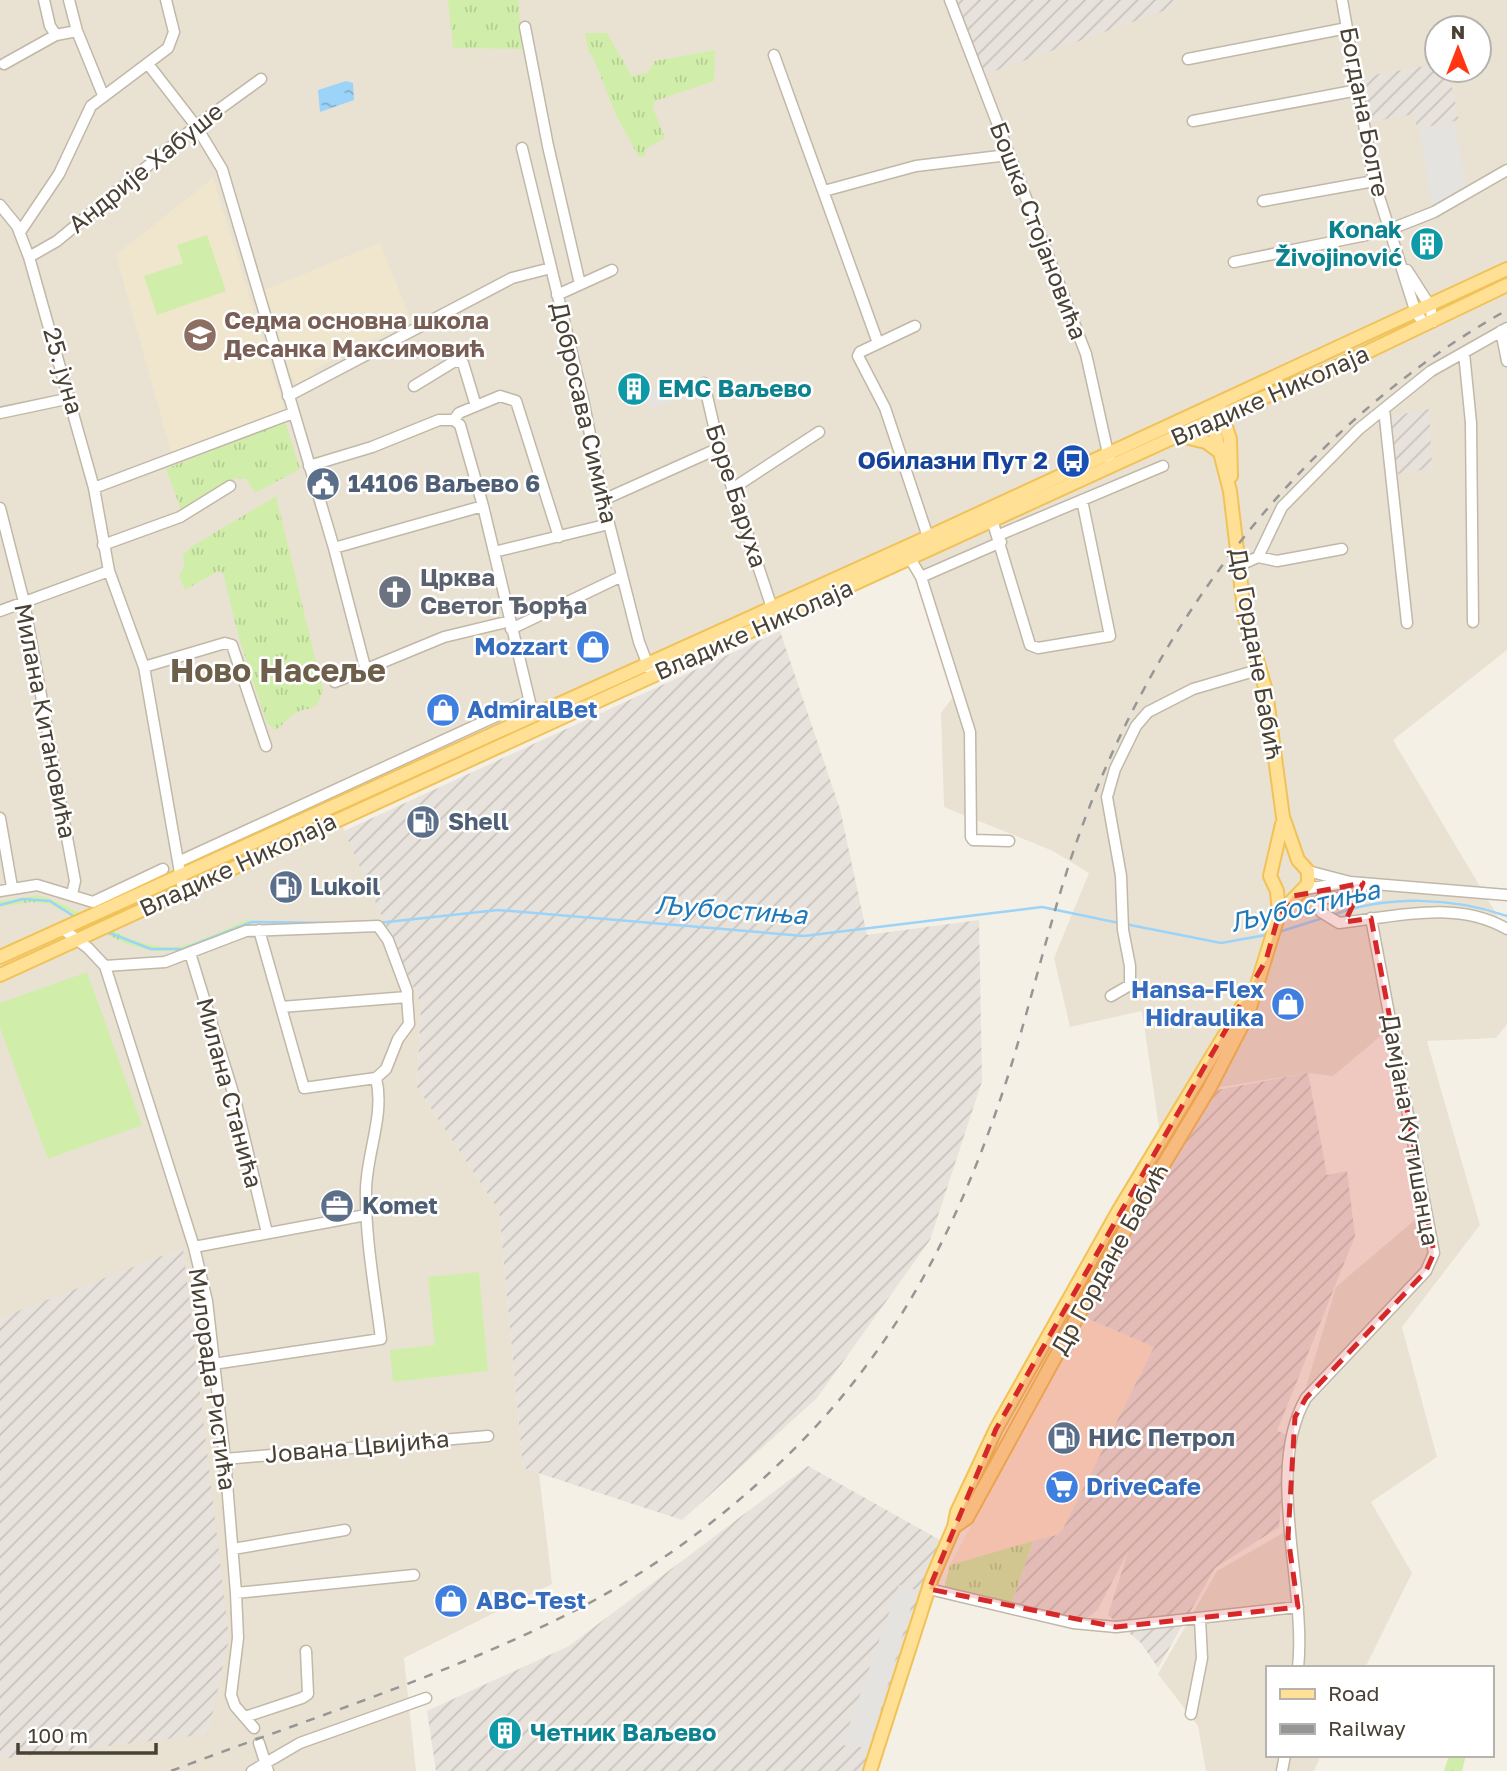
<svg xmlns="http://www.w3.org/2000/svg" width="1507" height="1771" font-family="'Golos Text',sans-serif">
  <defs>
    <pattern id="industrial-furrows" width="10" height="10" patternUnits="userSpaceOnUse" patternTransform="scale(1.75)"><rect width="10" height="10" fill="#e7e2db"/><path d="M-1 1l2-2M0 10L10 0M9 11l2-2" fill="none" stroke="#c8c3bd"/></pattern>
    <pattern id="grass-tufts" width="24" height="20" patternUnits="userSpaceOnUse" patternTransform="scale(1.75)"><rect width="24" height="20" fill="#d0eeaa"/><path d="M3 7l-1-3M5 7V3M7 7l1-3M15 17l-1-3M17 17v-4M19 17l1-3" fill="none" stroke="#b4cd93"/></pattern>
    <pattern id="forest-firs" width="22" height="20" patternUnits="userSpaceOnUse" patternTransform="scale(1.75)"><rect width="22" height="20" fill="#d0eeaa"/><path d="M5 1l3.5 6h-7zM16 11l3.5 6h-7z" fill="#b4cd93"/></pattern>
    <pattern id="water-ripples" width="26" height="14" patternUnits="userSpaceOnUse" patternTransform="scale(1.75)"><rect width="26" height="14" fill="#9cd3f8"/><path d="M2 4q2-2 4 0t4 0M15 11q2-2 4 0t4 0" fill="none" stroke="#81adca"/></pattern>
  </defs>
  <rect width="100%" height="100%" fill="#f5f0e6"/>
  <path fill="#e9e2d3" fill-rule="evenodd" d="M0 0H1507V650L1393 740 1507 932V1024L1496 1038 1427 1041 1480 1225 1402 1327 1437 1457 1371 1502 1412 1573 1365 1668H1267V1755H1321L1314 1771H1206L1198 1726 1158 1674 1217 1571 1288 1530 1295 1424 1336 1287 1423 1213 1389 1029 1333 1076 1308 1073 1209 1089 1256 987 1161 1141 1142 1011 1070 1027 1054 958 1089 873 1053 851 944 807 941 713 956 693 911 560 927 539 333 805 421 1004 417 1087 499 1211 523 1468 539 1473 552 1584 404 1658 416 1771H0ZM1437 28H1479V70H1437Z"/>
  <path fill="#f9e7cf" d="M1084 1317 1154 1347 1063 1529 1057 1535 950 1565Z"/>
  <path fill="url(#industrial-furrows)" d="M950 0H1176L1177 6 978 77Z
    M1437 64V70H1448L1459 120 1417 129 1414 114 1370 122 1362 77Z
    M1429 409 1432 468 1393 475 1389 425 1392 416Z
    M780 631 840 809 867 935 979 920 982 1081 930 1240 817 1398 682 1520 523 1468 499 1211 417 1087 421 1004 344 831Z
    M1308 1073 1327 1175 1347 1171 1355 1236 1277 1431 1288 1435 1279 1527 1215 1568 1158 1668 1141 1643 1108 1615 1128 1552 1098 1609 1090 1616 1077 1621 1011 1605 1033 1541 1057 1535 1063 1529 1154 1347 1084 1317 1135 1212 1211 1091Z
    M183 1248 229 1638 208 1734 0 1759V1318Z
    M808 1466 940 1540 932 1578 870 1771H436L427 1711 569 1646Z"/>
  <path fill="#f0e6ce" d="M213 178 286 415 173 459 116 255Z
    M380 243 413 325 400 332 397 327 313 370 315 377 297 384 292 378 264 290Z"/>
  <path fill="url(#grass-tufts)" d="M448 0H518L523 49 453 48Z
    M585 33H607L632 76 647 73 655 61 715 50 714 81 655 101 653 108 665 138 646 149 645 156 639 157 616 115 592 55 589 53Z
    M285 421 300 469 255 493 246 479 236 478 182 512 166 469Z
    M276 496 323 690C315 717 311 703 294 714 288 718 282 725 276 730L267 724 239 638 223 573 218 571 185 590 179 576 184 567 183 555 191 547Z
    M38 895C83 907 138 958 185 945 207 939 229 927 250 919L253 925 184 951H151L124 943 49 904 31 902 0 907V901Z
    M1033 1541 1011 1605 944 1588 950 1565Z"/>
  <path fill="url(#forest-firs)" d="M1449 1755H1466L1462 1771H1444Z"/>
  <path fill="#d0eeaa" d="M207 235 226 291 157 315 144 276 183 263 177 245Z
    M87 972 142 1125 48 1159 0 1028V1003Z
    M479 1272 488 1371 393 1382 390 1350 435 1345 428 1277Z"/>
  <path fill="#e5e3df" d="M1455 123 1467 192 1433 210 1419 130Z
    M681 381 686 398 651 408 646 392Z
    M899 1585 916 1590 869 1748 842 1745Z"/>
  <path fill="url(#water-ripples)" d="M346 81 353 83 354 100 320 112 318 90Z"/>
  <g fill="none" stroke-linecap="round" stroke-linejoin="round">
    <path stroke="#9cd3f8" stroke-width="2.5" d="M0 905 23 899 50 901 75 917
      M1333 915C1387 895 1452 897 1507 916
      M378 923 498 910 804 936 1042 907 1119 923
      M1125 924 1221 943 1266 935
      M107 932 151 949H183L252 922 340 923
      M1279 932 1323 918"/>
    <g stroke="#c1b8a7" stroke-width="13">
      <path id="minor" d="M44 0 50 26 56 35 77 31
        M69 0 77 31 103 95
        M950 0 1086 354 1109 458
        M1342 0 1374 181 1416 313 1426 325
        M525 27 548 146 580 284
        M774 55 878 343
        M1188 59 1347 28
        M4 64 56 35
        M148 64 196 126 222 169 334 548 366 671
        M1193 121 1358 90
        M522 148 583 399 603 500 639 642 649 668
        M824 191 916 166 1008 155
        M1263 201 1374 181
        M0 205 17 226 29 257 94 488 109 571 144 667 183 890
        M20 232 59 174 91 106 168 48 174 32 166 0
        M29 257 57 241 196 126 261 79
        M1234 262 1386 231 1434 212 1507 170
        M1407 270 1430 306 1433 322
        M557 295 612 270
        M915 326 860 352 858 356 885 408 928 537
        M1501 331 1507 361
        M1464 353 1471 423 1473 622
        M704 383 719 448 772 608
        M414 386 455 361 463 363 476 406
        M288 396 512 278 551 268
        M1384 409 1407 623
        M0 413 71 398
        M454 420 459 413 500 396 516 401 559 537
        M309 466 372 447 439 420H454L460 425 483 506 533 715
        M94 488 293 413
        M732 489 819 432
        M603 500 719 448
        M0 508 24 602 75 881 72 894
        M993 523 1030 645 1038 648 1110 636 1082 500
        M999 535 1163 466
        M103 545 180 517 230 486
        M334 548 483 506
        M494 552 609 524
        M1258 557 1277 561 1342 549
        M911 560 921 577 970 732 971 837 973 840 1009 841
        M1238 566 1258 557 1282 507 1359 429 1431 371 1507 328
        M921 577 1001 542
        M0 611 109 571
        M511 629 622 576
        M144 667 225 643 232 645 266 746
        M335 682 444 637 510 621
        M0 818 12 887
        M178 862 529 701
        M1308 871 1350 882 1507 895
        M1363 883 1360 894 1352 898H1322L1319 904 1321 912 1339 923C1394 917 1456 899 1507 929
        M1304 889 1346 883
        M0 891 37 885 93 902 163 869
        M63 929 88 948 105 966 194 1247 207 1301 225 1459 236 1593 238 1638 231 1695 235 1706 254 1728
        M259 930 304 1088 376 1078
        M190 953 235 1099 267 1233
        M105 966 165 962 246 931 378 926 388 940 407 991V997L281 1007
        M1111 996 1130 985V966L1123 930 1121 876 1107 797 1115 769 1136 726 1148 712 1193 689 1261 669
        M194 1247 366 1215
        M213 1364 381 1339C375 1290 365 1238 366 1189 367 1152 385 1114 376 1078L386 1069 398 1039 409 1024 407 997
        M225 1459 488 1436
        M233 1549 345 1530
        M929 1589 1073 1623 1116 1627 1298 1607
        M236 1593 414 1575
        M1298 1668C1307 1586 1264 1471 1306 1398L1426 1271 1434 1253 1371 918
        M1191 1714 1202 1658 1200 1619
        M245 1717 302 1698 308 1694 306 1651
        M259 1743 268 1771
        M252 1771 300 1743 426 1698
        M1282 1771 1285 1755"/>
    </g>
    <g stroke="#f1c258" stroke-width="16">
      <path id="major" d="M1220 409 1230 439 1231 476
        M1180 436 1206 442 1221 453
        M1279 914 1277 891 1270 876 1282 824
        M0 957 928 537 1507 269
        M0 975 1240 407 1317 376 1507 285
        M954 1527 967 1518 1135 1212 1209 1089 1248 1014 1279 914 1308 884V871L1298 860 1283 817 1266 691 1245 618 1230 491 1210 414
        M870 1771 932 1578 954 1527 957 1512 996 1429 1119 1210 1250 993"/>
    </g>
    <use href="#minor" stroke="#fff" stroke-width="10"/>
    <use href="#major" stroke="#ffe095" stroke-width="12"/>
    <path stroke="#969696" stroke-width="2.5" stroke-dasharray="9 9" stroke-linecap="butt" d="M171 1771C307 1719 450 1675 580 1608 669 1561 751 1497 819 1423 912 1321 966 1206 1008 1076 1033 996 1051 914 1079 835 1156 619 1306 423 1507 310"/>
  </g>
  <path fill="#d62828" fill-opacity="0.2" stroke="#d62828" stroke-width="5" stroke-dasharray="14 9" stroke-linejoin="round" d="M1363 883 1345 922 1371 918 1434 1253 1426 1271 1306 1398 1295 1417 1288 1537 1298 1607 1116 1627 929 1589 996 1429 1266 960 1279 914 1293 896Z"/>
  <defs>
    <g id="building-disc" transform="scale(1.75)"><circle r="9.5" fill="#0f9aa8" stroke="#fff"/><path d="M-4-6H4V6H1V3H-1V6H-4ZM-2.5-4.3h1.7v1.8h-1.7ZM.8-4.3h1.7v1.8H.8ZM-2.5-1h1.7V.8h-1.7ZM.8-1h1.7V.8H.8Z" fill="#fff"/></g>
    <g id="school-disc" transform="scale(1.75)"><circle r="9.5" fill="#8d6e63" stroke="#fff"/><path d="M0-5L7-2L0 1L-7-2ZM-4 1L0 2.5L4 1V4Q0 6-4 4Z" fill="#fff"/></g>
    <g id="bus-disc" transform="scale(1.75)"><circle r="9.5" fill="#1a4fb4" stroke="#fff"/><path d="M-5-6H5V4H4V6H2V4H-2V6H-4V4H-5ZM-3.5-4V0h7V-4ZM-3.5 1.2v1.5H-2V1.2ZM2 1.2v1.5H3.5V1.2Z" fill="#fff"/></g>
    <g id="civic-disc" transform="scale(1.75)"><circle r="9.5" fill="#5c6f8a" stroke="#fff"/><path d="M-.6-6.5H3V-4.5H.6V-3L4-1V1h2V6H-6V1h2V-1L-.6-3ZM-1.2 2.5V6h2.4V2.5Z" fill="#fff"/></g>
    <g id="church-disc" transform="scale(1.75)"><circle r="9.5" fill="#6b7280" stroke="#fff"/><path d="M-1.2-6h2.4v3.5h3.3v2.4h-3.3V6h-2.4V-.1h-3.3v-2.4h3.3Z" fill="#fff"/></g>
    <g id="shop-disc" transform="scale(1.75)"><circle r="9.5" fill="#3f7fe0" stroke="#fff"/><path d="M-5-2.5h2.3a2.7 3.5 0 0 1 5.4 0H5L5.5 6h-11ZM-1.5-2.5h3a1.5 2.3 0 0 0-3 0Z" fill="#fff"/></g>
    <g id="fuel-disc" transform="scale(1.75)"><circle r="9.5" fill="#5c6f8a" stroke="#fff"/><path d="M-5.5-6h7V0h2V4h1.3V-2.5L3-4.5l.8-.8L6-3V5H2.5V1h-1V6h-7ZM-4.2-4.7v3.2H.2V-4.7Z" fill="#fff"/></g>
    <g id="office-disc" transform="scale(1.75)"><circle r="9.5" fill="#5c6f8a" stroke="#fff"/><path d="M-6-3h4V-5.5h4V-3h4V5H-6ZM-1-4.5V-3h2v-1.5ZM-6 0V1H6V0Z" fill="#fff"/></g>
    <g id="supermarket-disc" transform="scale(1.75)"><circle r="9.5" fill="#3f7fe0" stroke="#fff"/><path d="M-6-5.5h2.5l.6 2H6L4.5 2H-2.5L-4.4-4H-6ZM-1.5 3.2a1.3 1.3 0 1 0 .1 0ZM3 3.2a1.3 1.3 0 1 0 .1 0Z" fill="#fff"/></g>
  </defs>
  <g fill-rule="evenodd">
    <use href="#building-disc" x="1427" y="244"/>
    <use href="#school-disc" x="200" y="335"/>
    <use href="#building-disc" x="634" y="389"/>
    <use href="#bus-disc" x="1073" y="461"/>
    <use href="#civic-disc" x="323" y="484"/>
    <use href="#church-disc" x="395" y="592"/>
    <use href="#shop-disc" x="593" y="647"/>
    <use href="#shop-disc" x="443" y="710"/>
    <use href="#fuel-disc" x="423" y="822"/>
    <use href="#fuel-disc" x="286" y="887"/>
    <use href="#shop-disc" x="1288" y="1004"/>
    <use href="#office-disc" x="337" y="1206"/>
    <use href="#fuel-disc" x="1064" y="1438"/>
    <use href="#supermarket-disc" x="1062" y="1487"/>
    <use href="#shop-disc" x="451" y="1601"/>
    <use href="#building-disc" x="505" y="1733"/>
  </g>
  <g text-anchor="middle" stroke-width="5" stroke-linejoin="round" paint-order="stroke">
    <g font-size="24" fill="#494134" stroke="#fff">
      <text transform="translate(1364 112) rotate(79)" y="8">Богдана Болте</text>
      <text transform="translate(146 168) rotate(-39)" y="8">Андрије Хабуше</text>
      <text transform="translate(1038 231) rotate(69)" y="8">Бошка Стојановића</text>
      <text transform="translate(63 371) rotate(74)" y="8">25. јуна</text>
      <text transform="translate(1270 396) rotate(-24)" y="8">Владике Николаја</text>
      <text transform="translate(584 413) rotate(77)" y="8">Добросава Симића</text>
      <text transform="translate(736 496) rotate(72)" y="8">Боре Баруха</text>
      <text transform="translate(754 630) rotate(-24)" y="8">Владике Николаја</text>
      <text transform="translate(1256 654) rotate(80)" y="8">Др Гордане Бабић</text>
      <text transform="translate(45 721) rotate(79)" y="8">Милана Китановића</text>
      <text transform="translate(238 865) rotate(-25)" y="8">Владике Николаја</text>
      <text transform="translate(229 1093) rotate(75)" y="8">Милана Станића</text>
      <text transform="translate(1410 1130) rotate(80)" y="8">Дамјана Кутишанца</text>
      <text transform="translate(1110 1259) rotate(-61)" y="8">Др Гордане Бабић</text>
      <text transform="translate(212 1379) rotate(82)" y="8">Милорада Ристића</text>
      <text transform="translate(357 1447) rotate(-5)" y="8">Јована Цвијића</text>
    </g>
    <g font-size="24" font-weight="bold" fill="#0d838f" stroke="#fff" text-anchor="start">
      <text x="1402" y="238" text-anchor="end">Konak<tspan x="1402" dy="28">Živojinović</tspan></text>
      <text x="658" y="397">ЕМС Ваљево</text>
      <text x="530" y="1741">Четник Ваљево</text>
    </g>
    <g font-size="24" font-weight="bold" fill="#785e54" stroke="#fff" text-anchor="start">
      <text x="224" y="329">Седма основна школа<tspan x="224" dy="28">Десанка Максимовић</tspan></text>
    </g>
    <g font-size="24" font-weight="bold" fill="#164399" stroke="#fff" text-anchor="end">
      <text x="1048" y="469">Обилазни Пут 2</text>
    </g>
    <g font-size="24" font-weight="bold" fill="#4e5e75" stroke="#fff" text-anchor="start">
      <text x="348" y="492">14106 Ваљево 6</text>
      <text x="448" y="830">Shell</text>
      <text x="310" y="895">Lukoil</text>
      <text x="362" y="1214">Komet</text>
      <text x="1088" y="1446">НИС Петрол</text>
    </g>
    <g font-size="24" font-weight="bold" fill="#5b616d" stroke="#fff" text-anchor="start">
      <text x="420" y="586">Црква<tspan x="420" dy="28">Светог Ђорђа</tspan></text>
    </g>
    <g font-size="24" font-weight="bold" fill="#366cbe" stroke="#fff" text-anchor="start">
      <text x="568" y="655" text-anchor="end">Mozzart</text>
      <text x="467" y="718">AdmiralBet</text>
      <text x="1264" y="998" text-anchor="end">Hansa-Flex<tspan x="1264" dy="28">Hidraulika</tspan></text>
      <text x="1086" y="1495">DriveCafe</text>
      <text x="476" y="1609">ABC-Test</text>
    </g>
    <g font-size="26" font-style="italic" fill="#2079b8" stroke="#fff">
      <text transform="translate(1305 906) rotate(-13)" y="9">Љубостиња</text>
      <text transform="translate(731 910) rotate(4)" y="9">Љубостиња</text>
    </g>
    <g font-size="32" font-weight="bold" fill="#6d5f4a" stroke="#fff">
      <text x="278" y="682">Ново Насеље</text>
    </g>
  </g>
  <rect x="1266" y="1666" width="228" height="91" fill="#ffffff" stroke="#b6b3ae" stroke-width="2"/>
  <rect x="1280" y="1689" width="35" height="10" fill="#ffe095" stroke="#b6b3ae" stroke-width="2"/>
  <text x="1328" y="1701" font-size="21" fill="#494134">Road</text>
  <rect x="1280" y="1724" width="35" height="10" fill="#969696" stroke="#b6b3ae" stroke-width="2"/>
  <text x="1328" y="1736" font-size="21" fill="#494134">Railway</text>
  <g transform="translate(1458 49)"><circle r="33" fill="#ffffff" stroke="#b6b3ae" stroke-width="2"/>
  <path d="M0-5L12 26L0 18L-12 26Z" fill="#ff3513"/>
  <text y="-10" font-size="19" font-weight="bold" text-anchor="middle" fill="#494134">N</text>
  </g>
  <path d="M18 1743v10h138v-10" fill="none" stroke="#494134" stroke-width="3.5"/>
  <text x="28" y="1743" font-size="21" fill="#494134" stroke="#ffffff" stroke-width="5" paint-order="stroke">100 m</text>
</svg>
